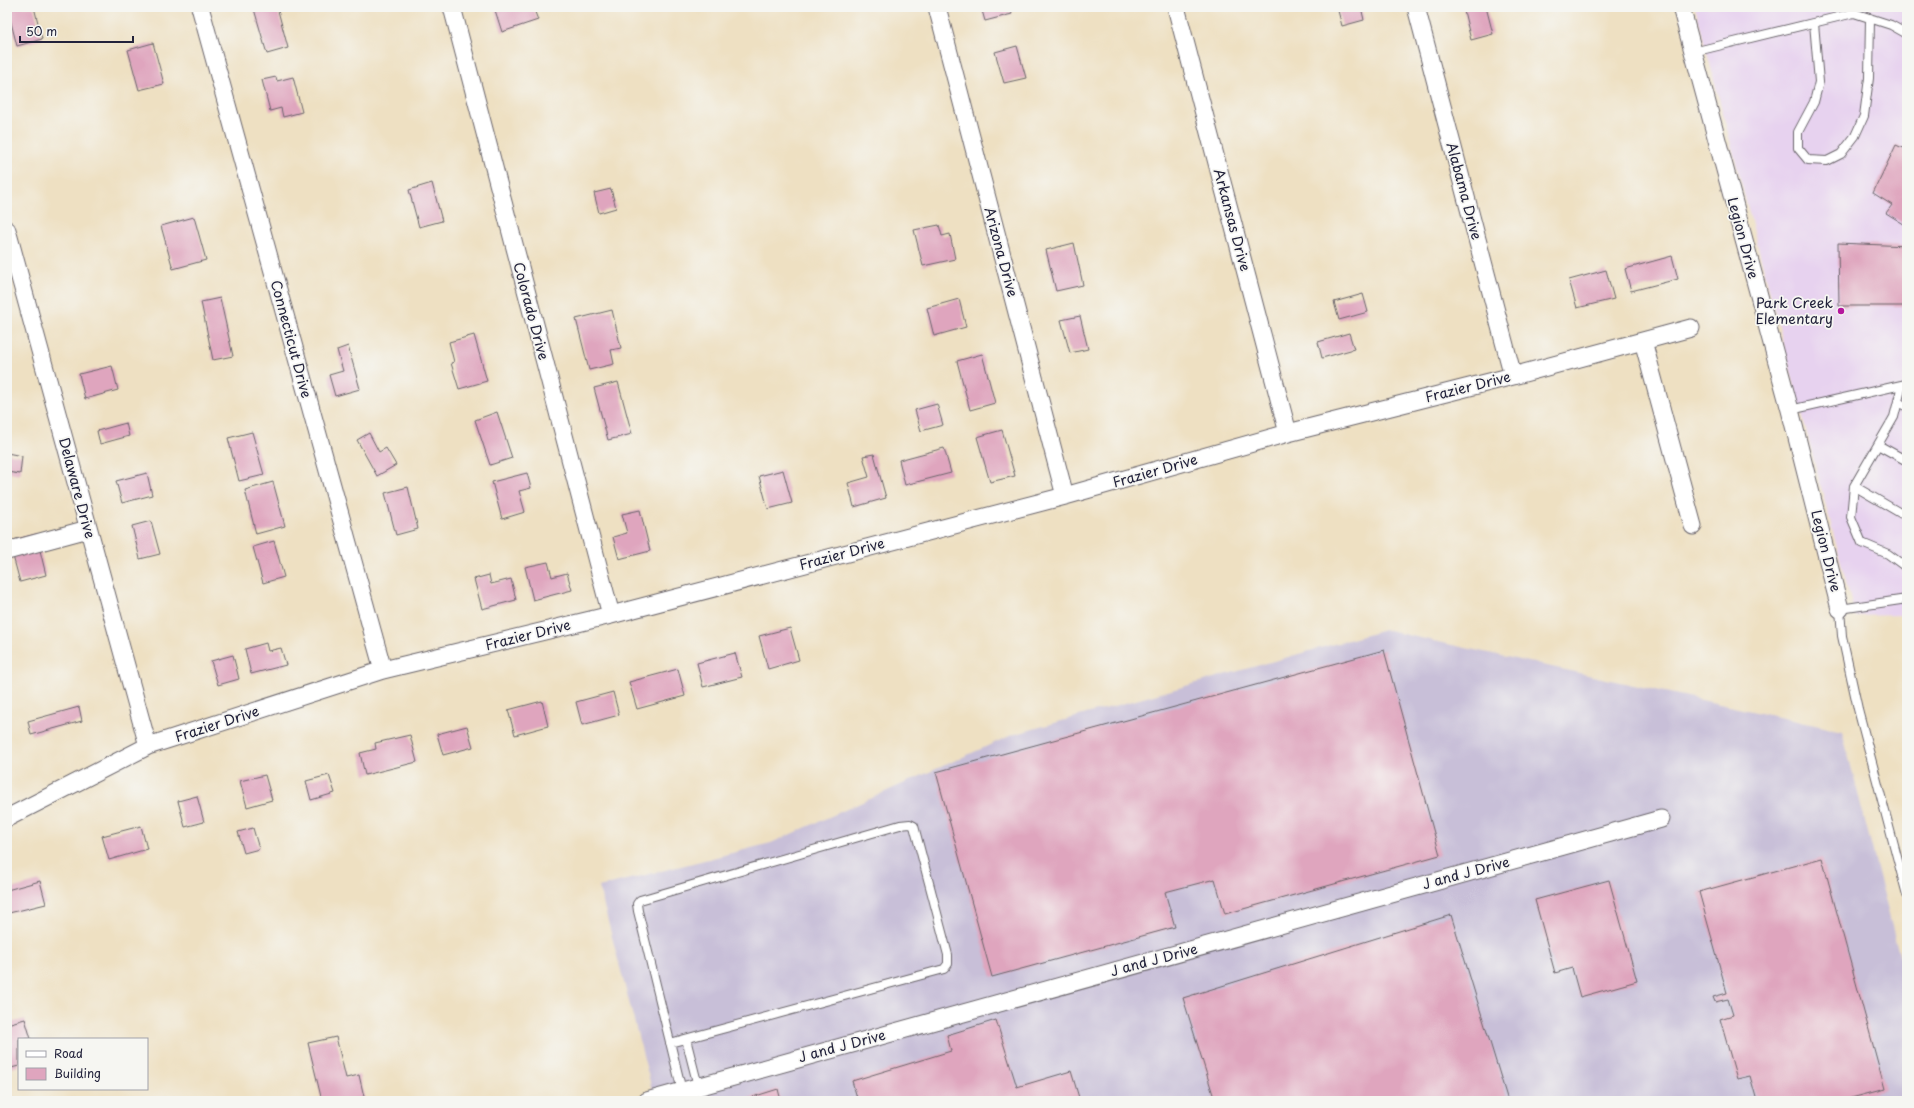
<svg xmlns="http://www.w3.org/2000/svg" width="1914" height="1108" font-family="'Playpen Sans',sans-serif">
  <rect width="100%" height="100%" fill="#f6f6f2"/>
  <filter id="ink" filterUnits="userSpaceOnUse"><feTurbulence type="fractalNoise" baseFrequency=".025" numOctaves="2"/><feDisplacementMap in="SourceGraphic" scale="8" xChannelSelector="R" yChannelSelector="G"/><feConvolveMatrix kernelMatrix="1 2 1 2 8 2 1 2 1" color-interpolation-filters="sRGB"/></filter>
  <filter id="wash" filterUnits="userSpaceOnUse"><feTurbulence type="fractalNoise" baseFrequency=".012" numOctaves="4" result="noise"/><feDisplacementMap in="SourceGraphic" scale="16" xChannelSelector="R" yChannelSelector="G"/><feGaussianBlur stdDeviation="0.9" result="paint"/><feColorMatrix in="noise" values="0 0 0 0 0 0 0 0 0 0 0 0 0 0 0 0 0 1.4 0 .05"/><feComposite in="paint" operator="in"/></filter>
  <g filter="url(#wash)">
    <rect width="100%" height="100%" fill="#eee0c2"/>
    <path fill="#e7d2ef" d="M1695 7H1907V615L1855 616Z"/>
    <path fill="#c8bfd8" d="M1384 630 1842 731 1907 985V1101H655L599 887 771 843 1012 735Z"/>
    <g id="blocks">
      <path fill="#dfa5be" d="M7 7H34L42 39 17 46Z
        M261 7H277L288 48 267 54 254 9Z
        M494 7H533L538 20 502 32Z
        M981 7H1010L1012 14 985 21Z
        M1337 7H1361L1364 20 1342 26Z
        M1463 7H1486L1493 34 1471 40Z
        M153 43 164 84 139 90 128 50Z
        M1017 46 1026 78 1004 83 995 52Z
        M276 77 277 81 293 77 302 112 283 117 281 108 270 111 262 80Z
        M1896 145 1907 150V226L1886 213 1892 205 1873 193Z
        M432 183 442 221 419 227 409 190Z
        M611 189 616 208 599 213 594 193Z
        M194 217 206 260 173 269 161 226Z
        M939 225 942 236 950 234 955 259 923 266 914 230Z
        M1074 243 1083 285 1056 291 1046 250Z
        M1838 243 1907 246V306H1839Z
        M1672 256 1678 279 1631 291 1625 269Z
        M1606 270 1614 299 1577 308 1569 280Z
        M1363 294 1368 312 1339 320 1334 302Z
        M220 298 233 356 213 360 201 302Z
        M959 299 966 327 934 336 927 308Z
        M612 310 621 348 611 350 614 364 589 370 576 319Z
        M1080 316 1088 349 1070 353 1061 320Z
        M1349 333 1354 349 1322 358 1318 342Z
        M474 335 487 381 459 389 451 363 454 362 449 342Z
        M348 346 360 389 335 396 329 375 343 371 337 350Z
        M982 354 995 403 970 410 957 361Z
        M112 366 118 390 85 399 79 374Z
        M618 382 632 434 608 440 594 388Z
        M937 404 943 425 921 431 915 410Z
        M497 412 512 458 490 465 475 420Z
        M126 423 129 436 100 444 97 431Z
        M1002 430 1015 476 990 482 977 437Z
        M252 432 264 475 239 481 228 438Z
        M369 433 379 452 386 448 396 465 377 476 357 440Z
        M944 448 951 473 905 485 899 460Z
        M7 453 22 456 20 474 7 472Z
        M874 454 886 498 854 507 848 483 869 477 863 456Z
        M783 470 792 503 768 509 759 476Z
        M147 473 152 495 122 503 116 481Z
        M527 473 531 488 519 491 525 512 502 519 492 482Z
        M273 482 285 526 256 534 245 490Z
        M408 487 418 529 396 535 385 493Z
        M640 510 650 551 619 559 613 537 627 533 622 514Z
        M151 521 160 554 140 559 132 526Z
        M36 534 46 575 20 582 9 541Z
        M274 541 284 577 263 583 253 547Z
        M548 562 552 577 567 573 572 590 533 600 525 567Z
        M489 575 491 584 511 579 516 600 482 609 474 579Z
        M790 628 799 660 768 669 759 636Z
        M266 643 268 651 281 648 286 665 251 674 245 649Z
        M1384 650 1440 855 1225 914 1215 879 1165 892 1175 927 992 977 936 772Z
        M735 653 742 677 703 687 697 663Z
        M233 655 239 679 218 685 211 661Z
        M678 669 685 696 637 709 629 682Z
        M613 692 619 715 582 725 576 702Z
        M542 701 548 726 515 735 508 710Z
        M79 707 82 721 31 735 28 721Z
        M467 726 473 747 443 755 437 734Z
        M410 735 417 762 365 775 360 753 376 749 375 743Z
        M265 775 272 800 247 807 240 781Z
        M329 775 335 793 311 800 306 781Z
        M197 796 204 822 185 827 178 801Z
        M141 826 147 849 109 860 102 836Z
        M253 828 259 849 244 853 238 832Z
        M1822 858 1885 1089 1840 1101H1757L1750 1076 1737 1079 1720 1019 1733 1015 1728 999 1715 1002 1713 997 1727 993 1699 892Z
        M1609 880 1637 981 1580 997 1572 968 1555 973 1535 900Z
        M40 881 46 904 9 913 7 904V890Z
        M1451 915 1508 1101H1215L1183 998Z
        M25 1019 31 1039H19V1066L7 1069V1024Z
        M996 1020 1017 1087 1071 1071 1080 1101H858L852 1081 951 1051 947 1035Z
        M336 1037 346 1078 359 1075 365 1101H322L308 1043Z
        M778 1089 781 1101H740Z"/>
    </g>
  </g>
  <g filter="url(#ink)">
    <use href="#blocks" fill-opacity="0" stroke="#69646a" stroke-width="1"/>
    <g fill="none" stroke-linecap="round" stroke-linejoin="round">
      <g stroke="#69646a" stroke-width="10">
        <path id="service" d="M1814 23 1819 82 1814 102 1798 132V148L1808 160 1827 161 1841 154 1855 136 1864 116 1869 78 1870 18
          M1693 52 1854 13 1891 25 1907 34
          M1902 385 1894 417 1854 486 1851 517 1862 543 1888 554 1907 568
          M1898 402 1907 407
          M1790 410 1906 384
          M1878 445 1907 461
          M1854 486 1907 517
          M1907 599 1840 609 1842 636 1858 709 1907 895
          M686 1039 698 1086
          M670 1043 944 969 948 964V955L914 826 910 824 900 825 640 900 637 904 638 911 682 1091"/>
      </g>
      <g stroke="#69646a" stroke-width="19">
        <path id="minor" d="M200 7 383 670
          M452 7 611 615
          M937 7 1065 496
          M1176 7 1288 433
          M1416 7 1513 376
          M1681 7 1790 410 1840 609
          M7 230 148 746
          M1643 341 1693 526
          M7 551 88 529
          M7 818 148 746 383 670 611 615 1065 496 1288 433 1513 376 1691 328
          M647 1101 1661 819"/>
      </g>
      <use href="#service" stroke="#fff" stroke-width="8"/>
      <use href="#minor" stroke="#fff" stroke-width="17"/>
    </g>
  </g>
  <circle fill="#b5179e" stroke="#f6f6f2" stroke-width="1.5" cx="1841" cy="311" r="4"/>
  <g text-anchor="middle" stroke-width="3.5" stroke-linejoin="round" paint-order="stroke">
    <g font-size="14" fill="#22223b" stroke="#f6f6f2">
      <text transform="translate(1464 191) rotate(75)" y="5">Alabama Drive</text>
      <text transform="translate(1232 220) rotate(75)" y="5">Arkansas Drive</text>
      <text transform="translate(1743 238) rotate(75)" y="5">Legion Drive</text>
      <text transform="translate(1001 252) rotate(75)" y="5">Arizona Drive</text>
      <text transform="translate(531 311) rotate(75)" y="5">Colorado Drive</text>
      <text transform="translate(291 339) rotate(75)" y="5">Connecticut Drive</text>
      <text transform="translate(1468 387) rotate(-14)" y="5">Frazier Drive</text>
      <text transform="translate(1155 471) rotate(-16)" y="5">Frazier Drive</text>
      <text transform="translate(77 488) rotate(75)" y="5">Delaware Drive</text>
      <text transform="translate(1826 551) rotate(76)" y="5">Legion Drive</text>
      <text transform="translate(842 554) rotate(-15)" y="5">Frazier Drive</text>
      <text transform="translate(528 635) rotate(-14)" y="5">Frazier Drive</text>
      <text transform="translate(217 724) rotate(-18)" y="5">Frazier Drive</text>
      <text transform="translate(1466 873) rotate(-15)" y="5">J and J Drive</text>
      <text transform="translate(1154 960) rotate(-15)" y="5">J and J Drive</text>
      <text transform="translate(842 1046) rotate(-15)" y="5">J and J Drive</text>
    </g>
    <g font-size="14" fill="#22223b" stroke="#f6f6f2" text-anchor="end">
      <text x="1833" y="308">Park Creek<tspan x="1833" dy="16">Elementary</tspan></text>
    </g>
  </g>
  <rect width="1914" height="1108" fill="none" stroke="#f6f6f2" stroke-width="24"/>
  <rect x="18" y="1038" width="130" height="52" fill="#f6f6f2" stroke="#a1a1a9"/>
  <rect x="26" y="1051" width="20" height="6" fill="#ffffff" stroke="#a1a1a9"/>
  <text x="54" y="1058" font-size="12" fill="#22223b">Road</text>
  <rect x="26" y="1068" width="20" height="12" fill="#dfa5be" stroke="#a1a1a9"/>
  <text x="54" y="1078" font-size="12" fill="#22223b">Building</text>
  <path d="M20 36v6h113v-6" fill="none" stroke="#22223b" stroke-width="2"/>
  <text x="26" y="36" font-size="12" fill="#22223b" stroke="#f6f6f2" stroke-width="3" paint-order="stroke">50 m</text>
</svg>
